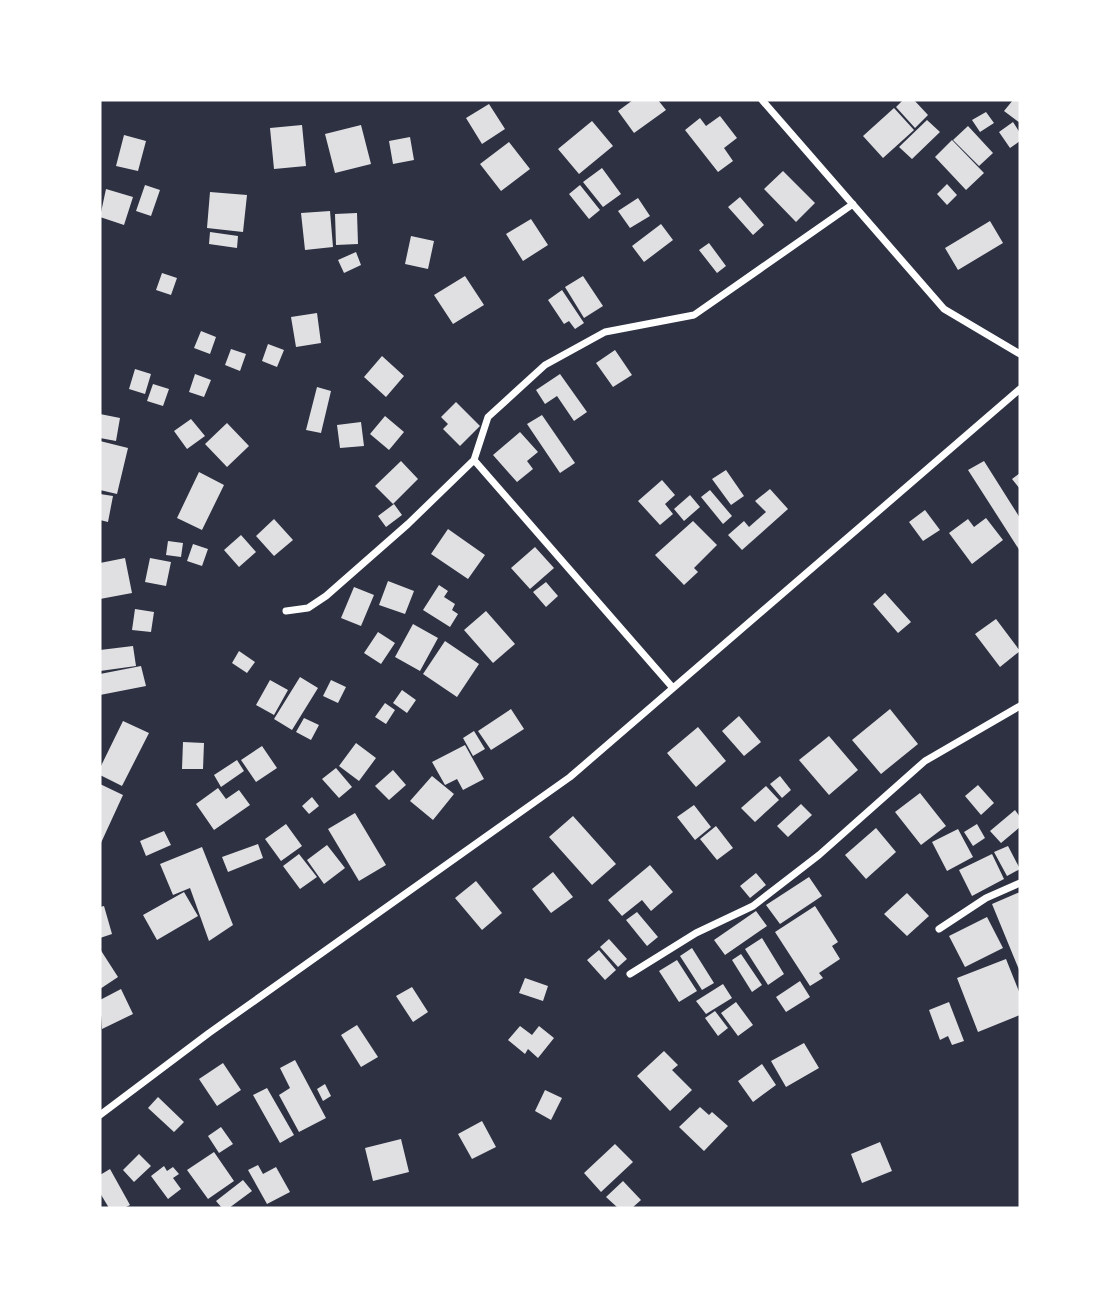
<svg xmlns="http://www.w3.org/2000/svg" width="1120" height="1308" font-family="Quicksand,sans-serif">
  <rect width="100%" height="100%" fill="#2d3142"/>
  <path fill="#e0e0e3" d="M633 100H658L666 110 634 133 618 111Z
    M903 100H914L928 115 915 128 896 107Z
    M1013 100H1020V123L1004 111Z
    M489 104 505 129 482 144 466 118Z
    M894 108 914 130 883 158 863 136Z
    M986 112 994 123 980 132 972 120Z
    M720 116 737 138 724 148 733 161 718 172 685 130 700 118 706 126Z
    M927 120 940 132 912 159 899 147Z
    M592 121 613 146 579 174 558 149Z
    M1013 122 1020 133V141L1010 148 999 132Z
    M302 125 306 166 274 169 270 128Z
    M361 125 371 164 335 173 325 134Z
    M968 126 993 153 979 166 953 140Z
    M124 135 146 141 138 171 116 166Z
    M410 137 414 160 393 164 389 141Z
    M952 140 984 173 966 190 935 157Z
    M509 142 530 169 501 191 480 164Z
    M602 168 621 194 603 207 583 182Z
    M783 171 815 203 796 222 764 189Z
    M947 184 957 195 947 205 937 194Z
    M145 185 160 190 151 216 136 211Z
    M580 185 600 210 589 219 569 194Z
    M106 189 133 197 124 225 100 217Z
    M210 192 247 195 243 232 207 228Z
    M740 197 764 225 753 235 728 207Z
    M638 198 650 216 630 228 618 211Z
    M330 211 333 247 305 250 301 213Z
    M357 213 358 244 336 245 335 214Z
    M531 219 548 245 523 261 506 234Z
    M990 221 1003 243 958 270 945 248Z
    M661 224 673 240 644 262 632 246Z
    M210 232 238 236 237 248 209 244Z
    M411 236 434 241 428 269 405 264Z
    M709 243 726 266 717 273 699 250Z
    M356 252 361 265 344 273 338 260Z
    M162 273 177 278 171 295 156 290Z
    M465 276 484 305 453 324 434 295Z
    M583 276 603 306 584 318 565 287Z
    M562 290 584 323 575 329 569 321 564 324 548 300Z
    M317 313 321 343 296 347 291 317Z
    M201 331 216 337 210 354 194 348Z
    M268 344 284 350 277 367 262 361Z
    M231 349 246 354 240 371 225 365Z
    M615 350 632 375 613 387 596 363Z
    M382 356 404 376 386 397 364 377Z
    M135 369 151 374 145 394 129 389Z
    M195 374 211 380 204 397 189 392Z
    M560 374 587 412 574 421 557 396 545 404 536 390Z
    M153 384 169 389 163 406 147 401Z
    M317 387 331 391 321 433 306 430Z
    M456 402 480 426 460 446 443 429 448 424 441 417Z
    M100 414 120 418 116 441 100 438Z
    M542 415 575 463 560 473 527 424Z
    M385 416 404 432 389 450 370 434Z
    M191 419 205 436 187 449 174 431Z
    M361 422 364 446 340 448 337 425Z
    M227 423 249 446 227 467 205 444Z
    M520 432 538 452 527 461 533 469 517 482 493 455Z
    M100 441 128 448 117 494 100 490Z
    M401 461 418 479 393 504 375 486Z
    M984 461 1020 518V551L968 470Z
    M726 470 744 496 731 505 712 479Z
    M199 472 224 485 202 530 177 518Z
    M1020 473V489L1012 479Z
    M662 480 675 495 665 504 673 514 660 525 638 501Z
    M770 489 788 509 742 550 728 535 744 521 749 527 766 512 755 501Z
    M710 490 732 516 723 524 701 497Z
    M100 494 113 496 108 522 100 520Z
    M690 495 700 507 684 521 674 509Z
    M394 504 402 515 386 527 378 516Z
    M925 510 940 530 923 541 909 522Z
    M986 518 1003 540 972 564 949 533 968 519 974 527Z
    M274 519 293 540 274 556 256 536Z
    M693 521 717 545 694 568 698 572 684 585 655 555Z
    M448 529 485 555 468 579 431 554Z
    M241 535 256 552 239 567 224 550Z
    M168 541 183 543 181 557 166 555Z
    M193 544 208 549 202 566 187 561Z
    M535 547 554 568 530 589 511 568Z
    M125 558 132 593 100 599V563Z
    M150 558 171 562 166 586 145 582Z
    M388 581 414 591 405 614 379 605Z
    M546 582 558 596 546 607 533 592Z
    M439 585 448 591 444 597 455 604 452 610 458 614 450 627 423 610Z
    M354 587 374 595 361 626 341 618Z
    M885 593 911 622 898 633 873 604Z
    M135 609 154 612 151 632 132 630Z
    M486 611 515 644 493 663 464 630Z
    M996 619 1020 651 1000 667 975 634Z
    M413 624 438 638 420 671 395 657Z
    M378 632 395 643 381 664 364 653Z
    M445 641 479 664 457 697 423 674Z
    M133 646 136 666 100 671V650Z
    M239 651 255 662 247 673 232 663Z
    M141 666 146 686 100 695V674Z
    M300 677 318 688 292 730 274 719Z
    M270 680 288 690 274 715 256 705Z
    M331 680 346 687 338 703 323 696Z
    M402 690 416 700 407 713 393 703Z
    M385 703 395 710 386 724 375 717Z
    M511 709 524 729 491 750 478 731Z
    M890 709 918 744 881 774 852 740Z
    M739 716 761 742 744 756 722 731Z
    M304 718 319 725 311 740 296 732Z
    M123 721 149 733 122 786 100 775V768Z
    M698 727 726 761 696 787 667 753Z
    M474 731 485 749 473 756 463 738Z
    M829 736 858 770 829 795 799 760Z
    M183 742 204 743 203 769H182Z
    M356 743 376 758 359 781 339 766Z
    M465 745 484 779 463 790 457 779 445 785 432 762Z
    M262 746 277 768 256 782 241 760Z
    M237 760 244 771 221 787 214 775Z
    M336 768 352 787 339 798 322 779Z
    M393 770 406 785 389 800 375 786Z
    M432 776 454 794 433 820 410 801Z
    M780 776 791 790 782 798 770 784Z
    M100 784 123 795 100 845Z
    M978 785 994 803 981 815 965 796Z
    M766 786 779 800 755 822 741 808Z
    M218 788 226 799 239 790 250 805 214 830 196 804Z
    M920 793 946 826 921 845 895 812Z
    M312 797 319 806 309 814 302 806Z
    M801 804 812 815 788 837 777 826Z
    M694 805 711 827 695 840 677 817Z
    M1015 810 1020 817V827L1001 843 990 831Z
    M355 813 386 865 359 881 328 829Z
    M573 816 616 864 592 885 549 837Z
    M286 824 302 846 281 861 265 839Z
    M977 824 985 838 973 846 964 832Z
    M716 826 733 848 717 860 700 839Z
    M876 828 896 852 866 879 845 855Z
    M958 829 973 857 947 871 932 842Z
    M164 831 171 845 146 856 140 841Z
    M258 844 263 858 228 872 222 857Z
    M327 845 345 868 324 884 307 860Z
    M1008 846 1020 869 1007 876 994 852Z
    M202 847 233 925 209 941 190 888 173 895 160 864Z
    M299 854 317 877 300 889 283 866Z
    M992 854 1004 879 972 896 959 870Z
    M650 865 673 892 651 911 642 900 622 916 608 900Z
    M553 872 573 897 551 913 532 889Z
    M756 873 766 885 750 898 740 886Z
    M809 877 822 896 780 924 766 905Z
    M476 881 502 913 482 930 455 898Z
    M184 892 198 916 157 940 143 915Z
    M1020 892V972L992 904Z
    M907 893 929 916 907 936 884 914Z
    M104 906 112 934 100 938V907Z
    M815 906 838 942 832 946 840 959 819 973 823 978 810 986 775 932Z
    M756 911 767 926 725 955 714 940Z
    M637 912 658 937 647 946 626 920Z
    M987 917 1003 948 965 967 949 936Z
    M762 938 784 974 768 985 745 949Z
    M609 939 627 959 618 967 600 947Z
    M692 948 714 983 702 990 680 956Z
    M100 949 118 977 100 989Z
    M599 950 616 970 605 980 587 960Z
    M741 954 762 985 752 992 732 960Z
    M1006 959 1020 994V1015L978 1032 957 978Z
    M677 960 697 991 679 1002 659 971Z
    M525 978 548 986 543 1001 519 993Z
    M800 981 810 997 786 1012 776 997Z
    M723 984 732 998 706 1014 696 1001Z
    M412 987 428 1012 413 1022 396 996Z
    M121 989 133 1014 102 1029 100 1000Z
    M736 1002 753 1025 738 1036 721 1013Z
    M949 1002 964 1041 952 1045 948 1036 940 1040 929 1010Z
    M715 1011 728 1028 718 1036 705 1018Z
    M357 1025 378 1057 361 1067 341 1035Z
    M520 1026 532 1035 539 1026 554 1038 538 1058 528 1049 525 1054 508 1040Z
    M804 1043 819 1068 786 1087 771 1061Z
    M664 1051 678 1065 672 1070 692 1090 670 1111 637 1076Z
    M295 1060 326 1118 299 1132 279 1095 290 1088 280 1068Z
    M223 1063 241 1090 217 1106 199 1079Z
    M762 1064 776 1085 753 1102 738 1081Z
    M325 1084 331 1096 323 1101 317 1089Z
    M267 1088 294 1135 280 1143 253 1095Z
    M545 1090 562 1098 551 1120 535 1111Z
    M158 1097 184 1122 174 1132 148 1108Z
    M700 1107 709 1115 712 1112 728 1126 704 1151 679 1127Z
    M482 1121 496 1147 472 1159 458 1134Z
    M221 1127 233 1144 219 1153 208 1136Z
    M401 1139 409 1172 373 1181 365 1148Z
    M880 1142 892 1171 862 1183 851 1154Z
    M615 1144 633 1162 601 1192 584 1173Z
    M214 1152 234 1181 208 1199 187 1170Z
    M139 1154 151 1166 134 1182 123 1170Z
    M258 1165 263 1174 276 1167 290 1192 267 1204 248 1170Z
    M164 1166 167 1171 173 1167 179 1174 173 1178 181 1189 168 1199 151 1176Z
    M110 1169 130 1205 124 1208H109L100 1193V1175Z
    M243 1180 252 1191 229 1208H222L216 1201Z
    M623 1181 641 1200 632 1208H618L606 1197Z"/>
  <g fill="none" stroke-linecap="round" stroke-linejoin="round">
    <path stroke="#fff" stroke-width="7" d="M762 100 944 309 1020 354
      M474 460 673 688
      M286 611 308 608 326 596 408 524 474 460 488 417 545 365 605 332 694 315 853 204
      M939 929 986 898 1020 883
      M630 974 696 933 753 906 819 855 925 761 1020 706
      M100 1115 209 1033 570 777 1020 389"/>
  </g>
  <rect width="1120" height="1308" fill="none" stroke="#ffffff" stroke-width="203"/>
</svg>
